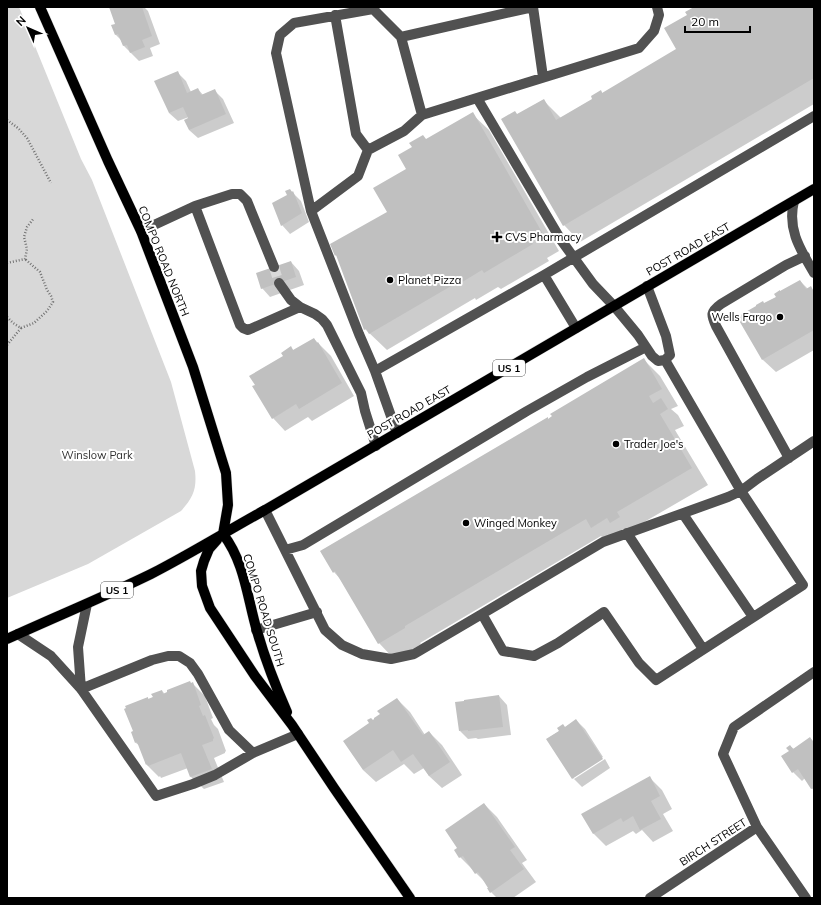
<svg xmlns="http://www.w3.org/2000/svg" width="821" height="905" font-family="Mulish,sans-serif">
  <rect width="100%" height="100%" fill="#fff"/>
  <path fill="#d8d8d8" d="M7 7H19L81 159 92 180 171 382 195 471C197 489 193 498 181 511L88 564 7 598Z"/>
  <path fill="#0003" d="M110 7H144L148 11 160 44 150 48 153 56 139 61 124 46 121 40 116 35V25Z
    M694 7H814V104L580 242 564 225 518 115 543 100 561 118 593 99 601 91 603 94 678 50 688 15Z
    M177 72 186 81 191 92 198 89 203 95 214 90 223 99 234 123 198 138 189 130 190 119 189 117 178 121 169 113Z
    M472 114 489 130 559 251 547 258 549 261 501 289 498 287 476 300 475 298 387 350 365 329 338 257 336 255 388 212 407 170 427 140Z
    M290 190 301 201 309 222 290 234 282 225Z
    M291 262 299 271 304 285 270 297 262 288Z
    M800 281 808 289 810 288 814 291V350L776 372 763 360 738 317 777 297Z
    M314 339 331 356 354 396 312 421 308 417 285 431 273 418 284 356 291 348 294 351Z
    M644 360 660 376 678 406 671 409 678 415 684 426 675 430 708 485 608 543 601 536 420 643 421 644 395 660 379 643 342 581 334 572 321 552 548 420Z
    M192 683 205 696 213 718 211 719 214 725 218 729 226 751 225 752V753L214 758 224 782 204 789 191 777 188 768 161 778 160 776 159 777 146 764 140 746 136 743 134 732 148 698 149 700 162 691 165 694Z
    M499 696 507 705 511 735 478 739 476 738 468 739 460 731Z
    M397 699 410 712 425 735 429 732 442 745 462 775 442 788 429 776 424 768 414 774 404 764 376 782 363 770 373 721Z
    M576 720 585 729 603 757 574 777V779L547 739Z
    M810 738 814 742V791L805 778 802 781 793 772 782 756 790 751V746L794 749Z
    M605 759 610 768 582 787 574 779Z
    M649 777 662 790 672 809 663 814 673 831 653 842 642 830 636 834 633 831 606 846 593 833Z
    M484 804 497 817 527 860 522 863 536 882 513 898H497L491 892 487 884 460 857 459 848Z"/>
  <path fill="#c0c0c0" d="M109 7H142L152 36 142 40 145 47 130 53 127 45 123 46 118 34 115 35 111 25 115 24Z
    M694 7H814V78L563 226 501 119 515 111 517 114 544 99 556 120 592 99 591 96 601 90 602 93 676 49 664 28 687 15 685 12Z
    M178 71 187 93 198 88 201 95 215 89 226 114 189 130 184 120 188 118 183 107 169 113 154 81Z
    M473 112 543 234 531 241 533 244 484 273 482 270 459 284 458 282 369 334 366 329 364 330 336 255 335 256 330 244 387 212 373 188 406 169 398 155 412 147 409 143 423 135 426 139Z
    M290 189 292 192 293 191 302 213 281 226 272 203 287 195 285 191Z
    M291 261 296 277 261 289 256 273Z
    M800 280 806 289 811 286 814 292V330L762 360 737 317 756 306V305L763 301 764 303 776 297 774 294 780 290V291Z
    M314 338 317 343 318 342 342 383 299 409 296 404 272 419 252 386 255 385 249 376 283 356 281 353 291 346 293 350Z
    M644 358 662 389 649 396 653 403 661 398 668 409 660 414 692 468 617 512 620 517 610 523 607 518 591 528 586 519 405 626V628L378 644 335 571 333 573 320 551 548 417V419L552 416 550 414Z
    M190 681 191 683 193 682 201 705 199 706 203 716 205 715 214 738 213 739V741L202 745 212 769 190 777 181 753 148 766 147 764 146 765 137 742 135 743 131 732 133 731 124 709 126 708 125 706 148 697V699L153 697 151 694 162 690 163 694 167 692V690Z
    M499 695 503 727 468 731V730L459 731 455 702 464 701V700Z
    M397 698 423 735 429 731 450 762 429 776 413 754 401 762 393 750 363 770 343 741 369 723 367 720 371 718 373 720 374 719V718L380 714 377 711Z
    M576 719 603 759 572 779 546 739 559 731 557 728 563 724 565 727Z
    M810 737 814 743V788L811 789 798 769 792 773 781 756 789 751 786 748 790 745 793 749Z
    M650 776 660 796 651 801 661 819 640 830 633 816 623 822 621 818 593 834 581 814Z
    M484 803 515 847 510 850 524 869 490 893 487 888H488L478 872 475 874 463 856 459 858 454 850 457 848 445 830Z"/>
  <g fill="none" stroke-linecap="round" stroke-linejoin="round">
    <path stroke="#d9d9d9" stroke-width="10" stroke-dasharray="10 5" stroke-linecap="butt" d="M274 267 279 283"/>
    <g stroke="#dbdbdb" stroke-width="11">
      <path id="major" d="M40 7 108 161 141 231 193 367 226 473 228 505 223 534
        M223 534C245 563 247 597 257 631 265 659 275 685 287 712
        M217 540 209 549 204 561 201 571 202 586 210 608 255 676 292 725 334 788 410 898
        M7 639C55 617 104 597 151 574 190 554 227 531 265 510L814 189"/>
    </g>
    <path stroke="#737373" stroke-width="2.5" stroke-dasharray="1 2" stroke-linecap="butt" d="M7 120 18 128 27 138 51 183
      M7 263 25 259 27 249 24 237 27 227 34 218
      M7 317 13 323 21 328 34 323 47 311 53 302 51 296 47 290 40 272 25 259
      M7 345 21 328"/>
    <path stroke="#515151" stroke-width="10" d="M533 7 543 77
      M335 15 356 134 368 150
      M401 37 533 7
      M477 98 561 240 593 284 614 306 638 335 652 356 658 361 665 360 670 355 666 336 647 286
      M422 115 639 48 654 31 659 15 657 7
      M794 201C787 229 800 249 814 273
      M195 206 232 194H240L247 201 274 267
      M311 211 358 176 368 150 404 131 422 115 401 37 373 9 294 23 280 35 276 53 311 211 359 334 375 371 397 433
      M141 231 195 206 240 325 243 328 248 330 300 307
      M544 275 576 328
      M279 283 291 300 300 307 315 314 322 319 327 325 361 393 365 411 376 446
      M375 371 544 275 814 116
      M789 458 716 326C711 315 710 312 721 304L786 265 805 256
      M265 510 325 630 342 645 362 654 391 659 414 654 482 614 603 542 728 497 741 491 757 479 814 441
      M683 514 753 617
      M627 533 703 649
      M285 550 303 545 527 411 587 377 646 347
      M482 614 503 651 534 656 558 643 604 612 639 663 656 680 803 585 741 491 665 360
      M256 630 317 612
      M18 634 51 656 81 689 156 796 193 784 215 775 253 753 298 734
      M81 689 152 660 168 656H179L190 663 198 674 229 730 253 753
      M81 689 78 647 87 604
      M757 827 806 898
      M650 898 757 827 723 754 734 727 814 672"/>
    <use href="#major" stroke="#000" stroke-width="10"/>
  </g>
  <g fill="#000" stroke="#fff" stroke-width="1.5">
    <path d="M495 231h4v4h4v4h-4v4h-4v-4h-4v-4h4z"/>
    <circle cx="390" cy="280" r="4"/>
    <circle cx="780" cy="317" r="4"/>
    <circle cx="616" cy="444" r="4"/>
    <circle cx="466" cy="523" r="4"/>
  </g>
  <g text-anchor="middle" stroke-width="4" stroke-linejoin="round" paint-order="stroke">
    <g fill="#fff" stroke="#4c4c4c" stroke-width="1">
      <rect x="493" y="360" width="32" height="16" rx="3"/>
      <rect x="101" y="582" width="32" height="16" rx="3"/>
    </g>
    <g font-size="10" font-weight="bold" fill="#000">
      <text x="509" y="372">US 1</text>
      <text x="117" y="594">US 1</text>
    </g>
    <g font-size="11" fill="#000" stroke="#fff" text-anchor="start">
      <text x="505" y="241">CVS Pharmacy</text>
      <text x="398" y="284">Planet Pizza</text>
      <text x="772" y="321" text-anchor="end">Wells Fargo</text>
      <text x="624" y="448">Trader Joe's</text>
      <text x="474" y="527">Winged Monkey</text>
    </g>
    <g font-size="11" fill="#000" stroke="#fff">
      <text transform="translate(688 249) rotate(-30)" y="4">POST ROAD EAST</text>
      <text transform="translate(164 261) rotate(68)" y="4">COMPO ROAD NORTH</text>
      <text transform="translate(409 412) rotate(-30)" y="4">POST ROAD EAST</text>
      <text transform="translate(264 610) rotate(73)" y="4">COMPO ROAD SOUTH</text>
      <text transform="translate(713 842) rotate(-33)" y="4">BIRCH STREET</text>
    </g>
    <g font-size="11" fill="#2f2f2f" stroke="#fff">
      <text x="97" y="459">Winslow Park</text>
    </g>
  </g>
  <rect width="821" height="905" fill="none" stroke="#000000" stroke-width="16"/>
  <g transform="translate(28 28) rotate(315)" stroke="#ffffff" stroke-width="3" paint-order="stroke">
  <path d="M0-3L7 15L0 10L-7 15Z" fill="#000000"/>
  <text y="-6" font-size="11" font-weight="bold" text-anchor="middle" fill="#000000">N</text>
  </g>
  <path d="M685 26v6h65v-6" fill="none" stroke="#000000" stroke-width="2"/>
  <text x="691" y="26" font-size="12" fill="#000000" stroke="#ffffff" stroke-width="3" paint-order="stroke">20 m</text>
</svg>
